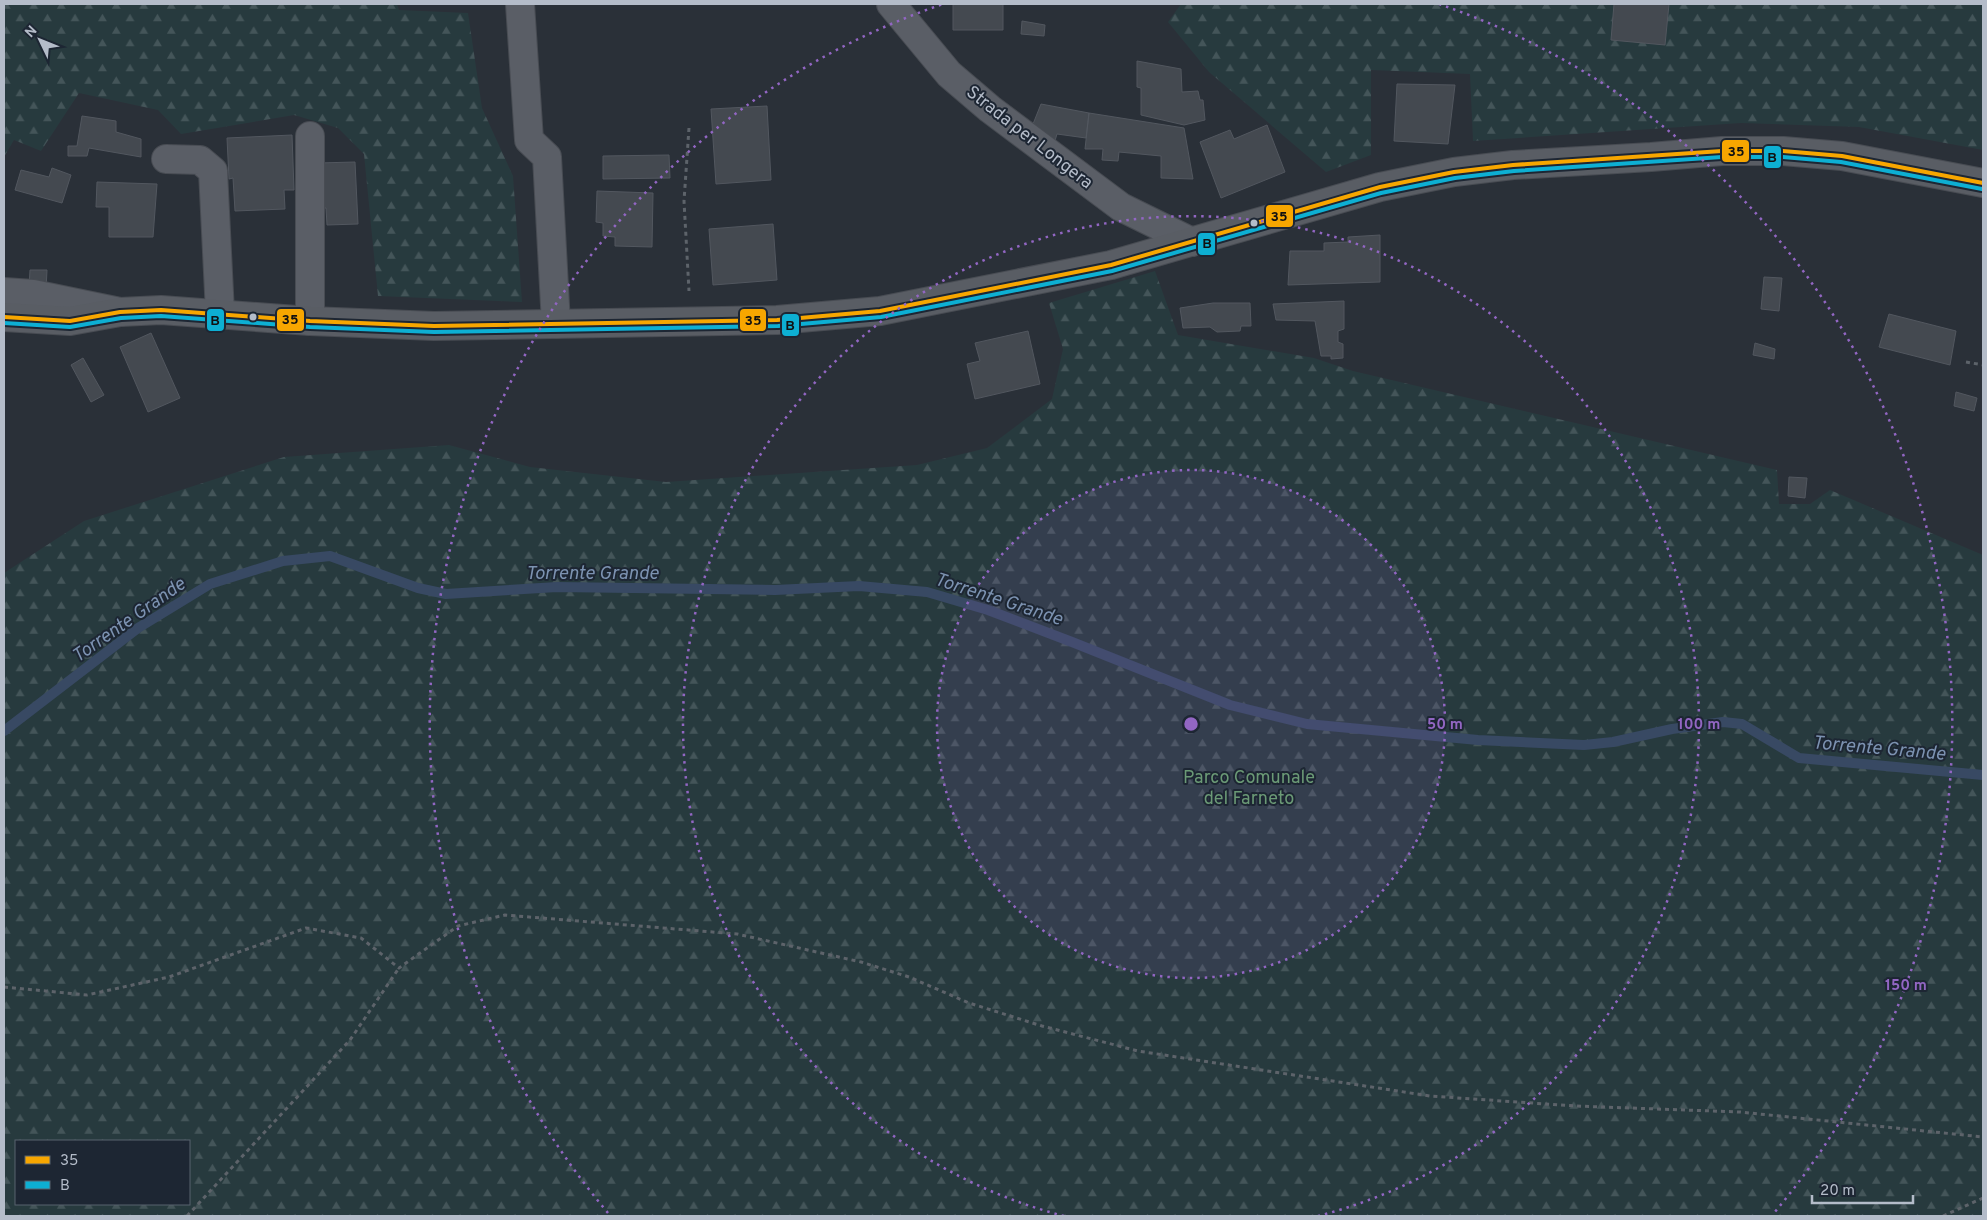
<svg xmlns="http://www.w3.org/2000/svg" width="1987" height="1220" font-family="Overpass,sans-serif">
  <defs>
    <pattern id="forest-firs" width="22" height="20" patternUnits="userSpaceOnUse" patternTransform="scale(1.25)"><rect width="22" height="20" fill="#273a3e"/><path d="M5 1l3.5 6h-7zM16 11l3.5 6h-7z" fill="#445559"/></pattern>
  </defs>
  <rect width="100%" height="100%" fill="#2a3038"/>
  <path fill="url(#forest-firs)" fill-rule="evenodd" d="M4 4H397L399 10 468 13 482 108 513 176 522 302 378 296 364 154 338 128 294 115 181 134 158 110 79 93 41 151 14 140 4 157Z
    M1181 4H1983V150L1859 127 1741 123 1473 141 1470 74 1371 70V155L1326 172 1209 72 1168 22Z
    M1155 271 1178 335 1314 358 1353 371 1777 470 1779 504H1810L1830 490 1983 555V1216H4V573L84 521 284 457 449 445 530 467 666 482 917 465 987 448 1052 399 1063 349 1049 303ZM16 1141H189V1204H16Z"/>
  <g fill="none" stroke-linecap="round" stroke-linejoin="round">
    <path stroke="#384963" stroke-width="10" d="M4 731 138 628 210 584 283 561 330 556 418 588 446 594 557 587 775 590 859 586 927 592 988 610 1072 642 1230 705 1307 724 1478 740 1584 745 1613 742 1672 729 1723 722 1742 724 1799 758 1983 775"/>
  </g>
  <path fill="#444950" stroke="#52575f" d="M953 4H1003V30H953Z
    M1614 4H1669L1665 45 1611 40Z
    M1022 21 1045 25 1044 36 1021 34Z
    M1137 61 1181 69 1182 92 1198 91 1200 100H1203L1205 120 1184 125 1141 115V88L1137 87Z
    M1397 84 1455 85 1448 144 1394 141Z
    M1041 104 1089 113 1086 138 1057 134 1054 144 1029 134Z
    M767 106 771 180 716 184 711 109Z
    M1089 113 1184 128 1193 179 1161 178V156L1119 152 1118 161 1102 160 1103 149H1085Z
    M82 116 116 121V132L141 139V157L89 148 87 156H68V146H77Z
    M1267 125 1285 172 1221 198 1200 142 1230 130 1234 139Z
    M292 135 294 190H284L285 209 235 211 233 178 229 179 227 138Z
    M669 155 670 178 603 179V156Z
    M355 162 358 224 327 225 326 208H320L318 163Z
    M52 168 71 175 62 203 15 190 21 170 49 177Z
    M97 182 157 184 153 237H109V207H96Z
    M597 191 653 193 652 247 615 246V237L603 236V223L596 222Z
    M773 224 777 280 713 285 709 229Z
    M1380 235V282L1288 285 1290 251H1324V243L1348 242V237Z
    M30 270H47L46 290 29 289Z
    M1764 277 1782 278 1779 311 1761 309Z
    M1344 301V329L1338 331V342L1343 344V358L1331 359V356H1321L1315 321 1276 320 1273 304Z
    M1213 303H1250L1251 326H1241L1240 331 1217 332 1210 327 1183 328 1180 308Z
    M1889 314 1956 331 1950 365 1879 347Z
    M1028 331 1040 384 975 399 967 364 980 361 975 343Z
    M151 333 180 398 148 412 120 347Z
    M1755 343 1775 349 1774 359 1753 355Z
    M83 358 104 395 91 402 71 365Z
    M1956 392 1977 398 1974 411 1954 406Z
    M1789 477 1807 478 1805 498 1788 496Z"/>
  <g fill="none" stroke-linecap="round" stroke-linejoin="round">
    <g stroke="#484c53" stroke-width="30">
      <path id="street" d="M520 4 529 140 547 157 556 324
        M891 4 949 74 990 109 1121 207 1192 242
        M310 136V321
        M166 159 200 160 213 171 220 313
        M4 292 33 294 120 312"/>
    </g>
    <g stroke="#484c53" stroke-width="30">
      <path id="secondary" d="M4 317 70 321 120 312 161 310 310 321 434 326 777 320 880 311 1111 265 1380 187 1454 172 1513 165 1651 157 1722 151H1783L1842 156 1983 183"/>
    </g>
    <path stroke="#5d636a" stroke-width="3" stroke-dasharray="4 4" stroke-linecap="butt" d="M689 128 684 201 689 291
      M1966 362 1983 365
      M4 987 87 995 169 977 306 928 361 938 399 968 458 926 505 915 737 934 861 962 909 977 969 1003 1042 1026 1138 1051 1430 1096 1575 1106 1740 1112 1983 1137
      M187 1216 350 1040 399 968
      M1943 1216 1983 1198"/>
    <use href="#street" stroke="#5a5e66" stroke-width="28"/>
    <use href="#secondary" stroke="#595d64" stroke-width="28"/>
    <g stroke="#1d2633" stroke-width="8">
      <path id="bus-1" d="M4 317 70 321 120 312 161 310 310 321 434 326 777 320 880 311 1111 265 1380 187 1454 172 1513 165 1722 151H1783L1842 156 1983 183"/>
    </g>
    <g stroke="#1d2633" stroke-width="8">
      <path id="bus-2" d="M4 323 70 327 121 318 161 316 310 327 434 332 778 326 881 317 1112 271 1381 193 1455 178 1514 171 1722 157H1783L1841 162 1982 189"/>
    </g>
    <use href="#bus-1" stroke="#f7a600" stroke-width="4"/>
    <use href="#bus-2" stroke="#0dafd3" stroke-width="4"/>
  </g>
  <circle cx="1191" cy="724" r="254" fill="#9266c3" fill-opacity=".12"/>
  <g fill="none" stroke="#9266c3" stroke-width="2.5" stroke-dasharray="2.5 5">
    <circle cx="1191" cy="724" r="254"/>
    <path d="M1064 1216A508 508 0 1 1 1318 1216"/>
    <path d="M608 1213A761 761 0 0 1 943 4M1439 4A761 761 0 0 1 1774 1213"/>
  </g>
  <g fill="#b4bcc9" stroke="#1d2633" stroke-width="2">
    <circle cx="1254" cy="223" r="4.5"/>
    <circle cx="253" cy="317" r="4.5"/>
  </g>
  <g text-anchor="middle" stroke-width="4" stroke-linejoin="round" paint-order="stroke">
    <g font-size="18" fill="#b4bcc9" stroke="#1d2633">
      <text transform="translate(1030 137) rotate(38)" y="6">Strada per Longera</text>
    </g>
    <g font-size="18" fill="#6b9a76" stroke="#1d2633">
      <text x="1249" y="783">Parco Comunale<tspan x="1249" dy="21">del Farneto</tspan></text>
    </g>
    <g font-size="19" font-style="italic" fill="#7c92b1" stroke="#1d2633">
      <text x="592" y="579">Torrente Grande</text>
      <text transform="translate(999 598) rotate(18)" y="7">Torrente Grande</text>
      <text transform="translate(128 619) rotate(-35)" y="7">Torrente Grande</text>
      <text transform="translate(1879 747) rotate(5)" y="7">Torrente Grande</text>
    </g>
  </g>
  <circle cx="1191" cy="724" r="8" fill="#9266c3" stroke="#1d2633" stroke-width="2.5"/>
  <g font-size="15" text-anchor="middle" font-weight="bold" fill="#9266c3" stroke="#1d2633" stroke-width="4" stroke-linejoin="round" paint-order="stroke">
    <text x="1445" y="729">50 m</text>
    <text x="1699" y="729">100 m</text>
    <text x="1906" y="990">150 m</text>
  </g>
  <g stroke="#1d2633" stroke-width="2">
    <rect x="1721" y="139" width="29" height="24" rx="5" fill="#f7a600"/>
    <rect x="1763" y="145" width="19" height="24" rx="5" fill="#0dafd3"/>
    <rect x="1265" y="204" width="29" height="24" rx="5" fill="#f7a600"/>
    <rect x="1197" y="232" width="19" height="24" rx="5" fill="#0dafd3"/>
    <rect x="276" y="308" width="29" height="24" rx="5" fill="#f7a600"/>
    <rect x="206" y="308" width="19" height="24" rx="5" fill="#0dafd3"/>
    <rect x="739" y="308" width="28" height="24" rx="5" fill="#f7a600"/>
    <rect x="781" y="313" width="19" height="24" rx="5" fill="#0dafd3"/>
  </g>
  <g font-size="14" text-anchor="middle" font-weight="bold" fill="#111">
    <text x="1736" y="156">35</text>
    <text x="1772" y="162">B</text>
    <text x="1279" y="221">35</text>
    <text x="1207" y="248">B</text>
    <text x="290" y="324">35</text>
    <text x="215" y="325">B</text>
    <text x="753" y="325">35</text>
    <text x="790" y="330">B</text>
  </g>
  <rect width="1987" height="1220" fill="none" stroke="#b4bcc9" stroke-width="10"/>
  <rect x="15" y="1140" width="175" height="65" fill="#1d2633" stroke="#59626f"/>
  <rect x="25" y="1156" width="25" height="8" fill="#f7a600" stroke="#59626f"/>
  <text x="60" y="1165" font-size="15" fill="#b4bcc9">35</text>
  <rect x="25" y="1181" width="25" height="8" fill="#0dafd3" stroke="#59626f"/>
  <text x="60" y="1190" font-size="15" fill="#b4bcc9">B</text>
  <g transform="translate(40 40) rotate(313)" stroke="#1d2633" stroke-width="4" paint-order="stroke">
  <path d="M0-4L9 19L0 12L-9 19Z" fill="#b4bcc9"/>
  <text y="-8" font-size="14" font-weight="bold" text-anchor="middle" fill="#b4bcc9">N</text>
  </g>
  <path d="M1812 1195v8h101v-8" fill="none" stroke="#b4bcc9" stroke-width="2.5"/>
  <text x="1820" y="1195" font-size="15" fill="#b4bcc9" stroke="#1d2633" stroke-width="4" paint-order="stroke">20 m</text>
</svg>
